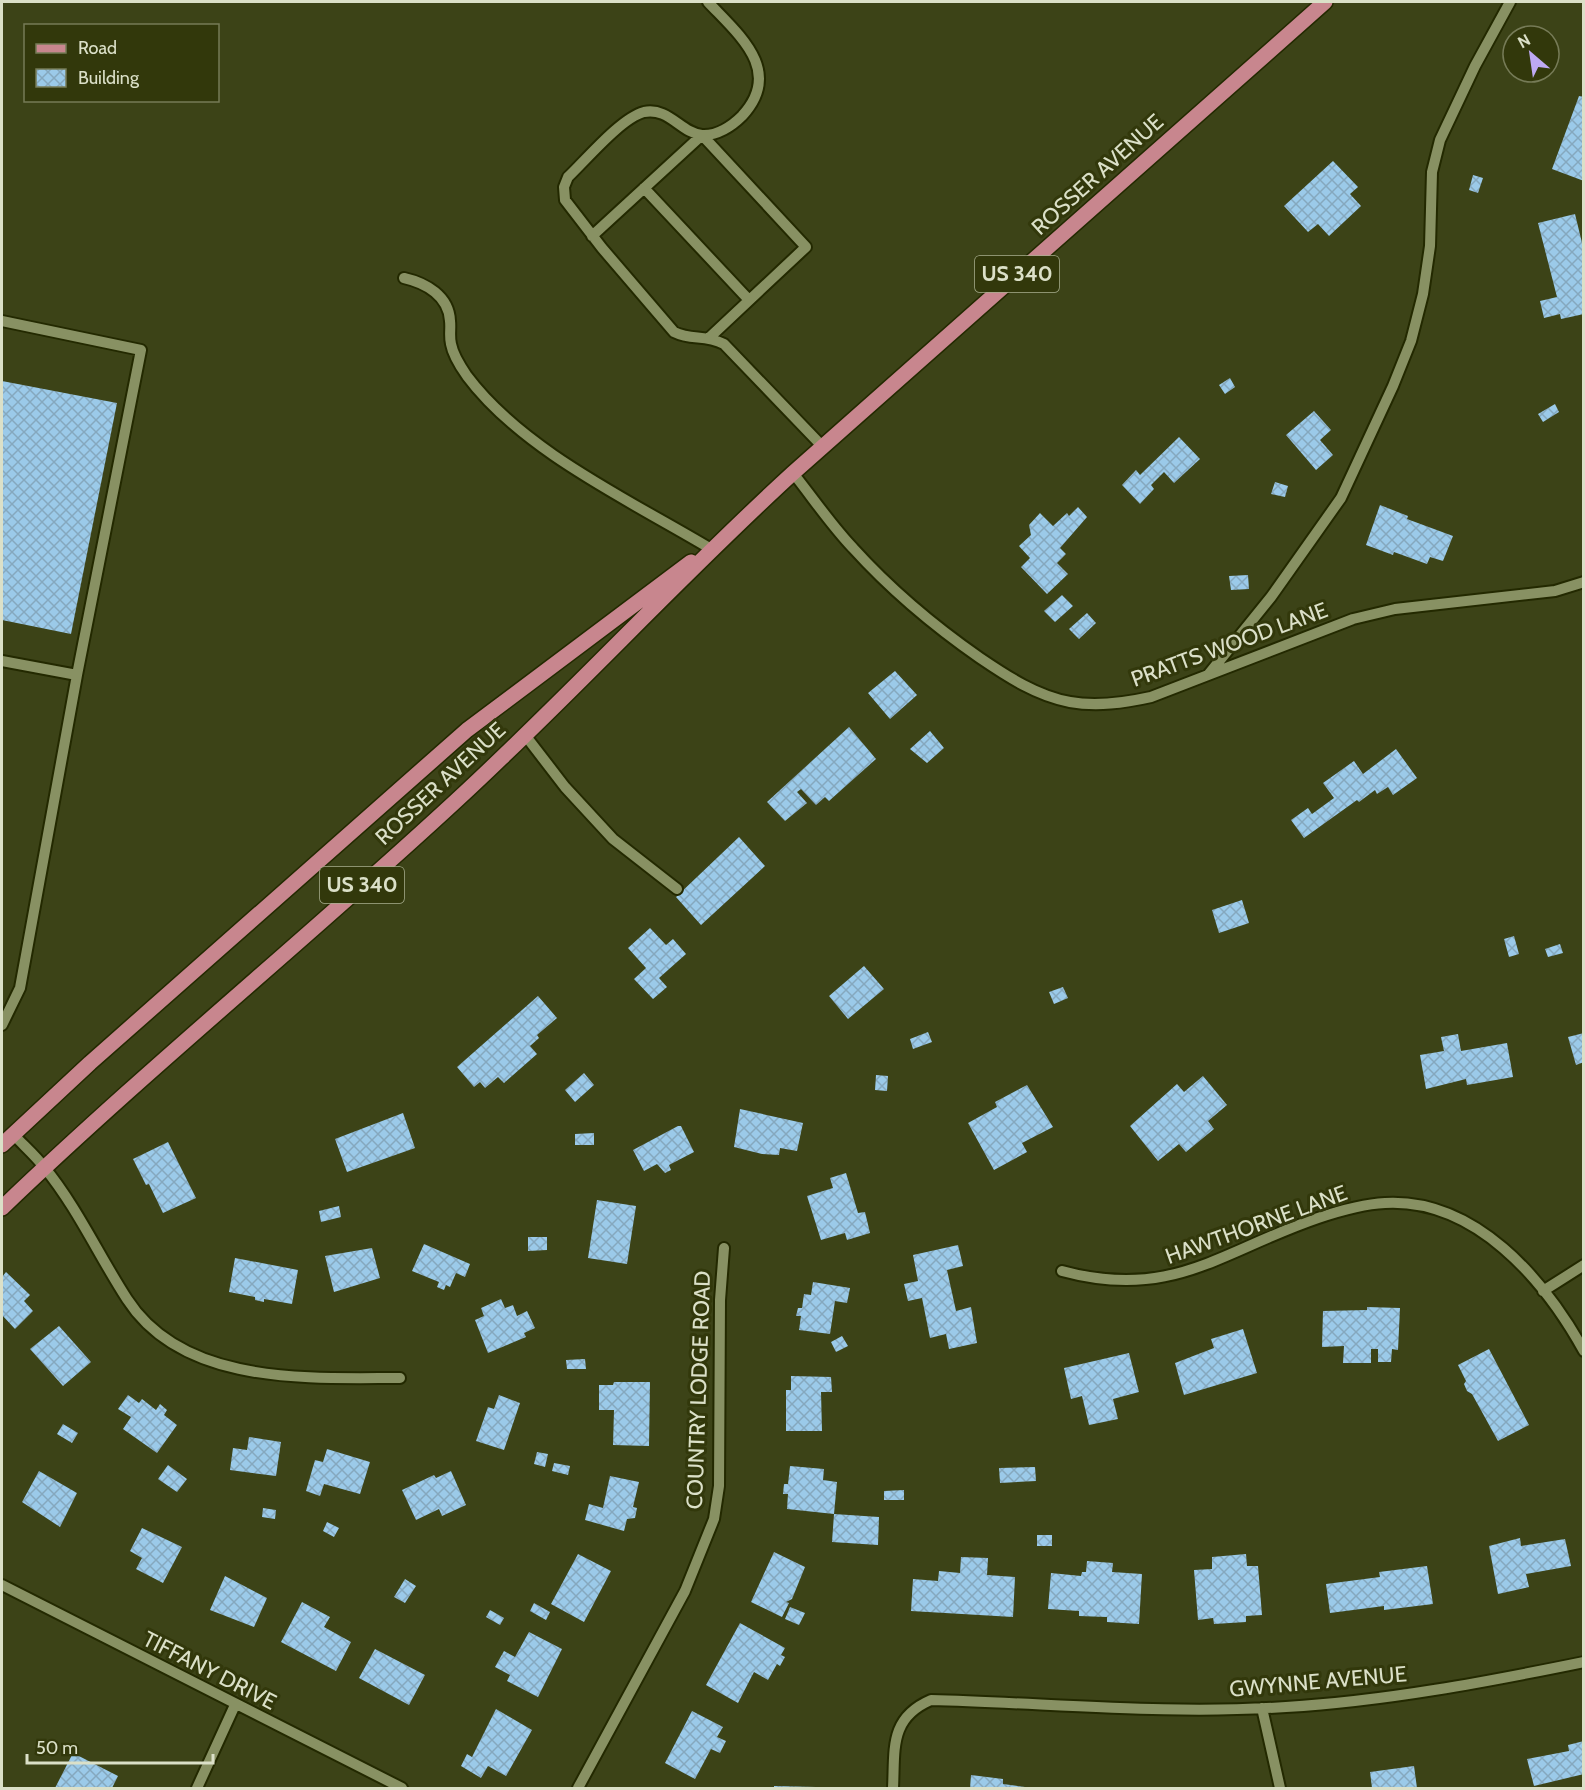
<svg xmlns="http://www.w3.org/2000/svg" width="1585" height="1790" font-family="Cabin,sans-serif">
  <defs>
    <pattern id="building-cross-hatch" width="8" height="8" patternUnits="userSpaceOnUse" patternTransform="scale(1.5)"><rect width="8" height="8" fill="#9bcae9"/><path d="M0 0l8 8M0 8l8-8" fill="none" stroke="#85a8be"/></pattern>
  </defs>
  <rect width="100%" height="100%" fill="#3c4317"/>
  <path fill="url(#building-cross-hatch)" d="M1579 96 1584 97V181L1552 169Z
    M1333 161 1358 187 1350 194 1361 206 1329 236 1318 224 1308 232 1284 206Z
    M1473 175 1483 178 1478 193 1469 190Z
    M1575 214 1584 251V314L1561 319 1560 314 1544 318 1540 301 1557 297 1538 223Z
    M1230 378 1235 387 1225 394 1219 385Z
    M2 381 117 403 71 634 2 620Z
    M1555 404 1559 412 1543 422 1538 414Z
    M1314 411 1331 430 1320 440 1333 455 1316 470 1286 435Z
    M1179 437 1200 459 1174 483 1164 472 1151 485 1154 489 1140 504 1122 485 1136 470 1140 475Z
    M1275 482 1288 486 1285 497 1271 494Z
    M1380 505 1408 516 1407 519 1453 536 1443 561 1430 557 1427 564 1394 552 1393 555 1366 545Z
    M1078 507 1087 517 1060 548 1066 554 1057 563 1068 574 1047 594 1021 567 1030 558 1019 546 1031 535 1029 525 1040 513 1053 526 1067 513 1069 516Z
    M1248 575 1249 589 1231 590 1229 576Z
    M1062 595 1073 606 1055 622 1044 611Z
    M1087 613 1096 623 1079 639 1069 629Z
    M895 671 917 695 890 719 868 693Z
    M849 727 876 759 829 801 825 797 816 805 801 789 797 792 807 803 785 821 767 802Z
    M930 731 944 748 927 763 910 749Z
    M1396 749 1417 778 1393 795 1388 787 1377 794 1375 790 1359 802 1357 800 1304 838 1291 820 1308 808 1312 814 1334 798 1323 783 1354 761 1363 774Z
    M739 837 765 866 701 925 676 897Z
    M1242 900 1249 923 1219 933 1212 910Z
    M650 928 666 945 673 939 686 954 659 978 667 987 653 999 634 979 646 968 628 948Z
    M1514 936 1519 954 1509 957 1504 939Z
    M1560 944 1563 953 1548 957 1545 949Z
    M864 966 884 989 848 1019 829 996Z
    M1063 987 1068 998 1054 1004 1049 992Z
    M538 996 557 1018 537 1035 539 1038 530 1046 537 1054 504 1083 498 1077 485 1088 480 1082 474 1087 457 1067Z
    M928 1032 932 1042 913 1049 910 1039Z
    M1584 1033V1062L1576 1065 1568 1037Z
    M1458 1034 1461 1051 1507 1043 1513 1077 1467 1085 1466 1079 1426 1089 1420 1055 1444 1051 1441 1037Z
    M584 1073 594 1085 575 1102 565 1090Z
    M876 1075 888 1076 887 1091 875 1090Z
    M1203 1076 1227 1105 1208 1121 1214 1129 1186 1152 1179 1144 1158 1161 1130 1126 1177 1084 1184 1092Z
    M1027 1085 1053 1127 1022 1143 1027 1152 994 1170 968 1123 997 1107 995 1102Z
    M740 1109 803 1123 797 1151 780 1148 779 1155 762 1154 734 1147Z
    M403 1113 415 1148 347 1172 335 1139Z
    M678 1126H681L694 1152 669 1165 671 1170 665 1173 657 1164 644 1171 633 1150Z
    M594 1133V1145H575V1134Z
    M168 1142 196 1198 163 1213 149 1184 146 1185 133 1159Z
    M846 1173 858 1213 865 1212 870 1233 847 1240 845 1233 821 1240 807 1196 833 1188 830 1178Z
    M597 1200 636 1206 627 1264 588 1258Z
    M339 1206 341 1217 321 1222 319 1211Z
    M528 1237H547V1250L528 1251Z
    M424 1244 470 1264 465 1277 456 1273 450 1287 446 1285 444 1290 437 1287 439 1282 412 1271Z
    M958 1245 963 1266 947 1270 956 1311 971 1307 977 1343 949 1349 946 1334 930 1338 922 1298 908 1301 904 1284 918 1281 913 1255Z
    M372 1248 380 1278 334 1292 325 1256Z
    M235 1258 298 1270 292 1304 264 1299V1302L255 1300V1297L229 1292Z
    M6 1272 30 1295 24 1301 33 1311 15 1329 2 1315V1277Z
    M813 1282 850 1288 847 1303 835 1301 830 1334 799 1330 801 1316H796L798 1308H802L804 1294 811 1295Z
    M501 1299 505 1308 513 1305 517 1316 527 1311 535 1328 524 1333 526 1337 488 1353 475 1320 484 1316 481 1308Z
    M1367 1307 1400 1308 1398 1350 1392 1349 1391 1362H1378V1349H1371V1363H1343L1344 1346 1322 1347 1323 1311 1367 1310Z
    M59 1326 91 1362 63 1386 30 1349Z
    M1243 1329 1257 1373 1184 1395 1175 1363 1214 1348 1211 1339Z
    M842 1336 848 1346 836 1352 831 1342Z
    M1489 1349 1529 1425 1498 1441 1472 1394 1467 1391 1464 1384 1466 1381 1458 1365Z
    M1129 1353 1139 1392 1113 1399 1118 1419 1089 1425 1082 1396 1071 1399 1064 1368Z
    M585 1359 586 1369H567L566 1360Z
    M791 1376 831 1377 832 1392H821L822 1431H786V1390H791Z
    M614 1382H650L649 1446 613 1445 614 1410H599V1385H613Z
    M128 1395 139 1403 142 1399 156 1410 160 1404 167 1410 164 1415 177 1425 157 1453 123 1429 131 1417 118 1409Z
    M499 1395 520 1403 504 1450 476 1441 488 1407 494 1409Z
    M63 1424 78 1433 72 1443 57 1434Z
    M249 1437 281 1442 276 1476 230 1470 233 1448 247 1450Z
    M327 1449 370 1462 360 1494 324 1484 320 1496 306 1491 315 1460 323 1462Z
    M537 1452 548 1454 545 1467 534 1464Z
    M554 1463 570 1466 568 1475 552 1471Z
    M168 1465 187 1479 177 1492 158 1479Z
    M790 1466 824 1469 823 1480 837 1482 834 1514 787 1509 788 1494H783L784 1484H788Z
    M1035 1467 1036 1481 1000 1483 999 1468Z
    M39 1471 77 1493 60 1527 22 1502Z
    M451 1471 466 1505 442 1516 439 1509 416 1520 402 1490 434 1475 436 1478Z
    M610 1476 639 1482 633 1507 637 1508 635 1518 627 1519 624 1531 585 1520 589 1504 603 1508Z
    M904 1490V1500H884V1491Z
    M263 1508 276 1510 275 1519 262 1517Z
    M834 1514 879 1517 878 1545 832 1542Z
    M327 1522 339 1528 334 1537 323 1531Z
    M142 1528 182 1547 163 1583 136 1569 142 1558 130 1551Z
    M1037 1535H1052V1546H1037Z
    M1520 1538 1521 1546 1565 1539 1571 1566 1526 1574 1529 1587 1498 1594 1489 1546Z
    M774 1552 805 1567 792 1599 786 1602 789 1603 782 1617 751 1602Z
    M578 1554 611 1571 584 1622 551 1604Z
    M1246 1554 1247 1566H1258L1262 1615 1246 1616V1622L1214 1624 1213 1618 1198 1620 1194 1570 1212 1569V1557Z
    M961 1557 988 1558 987 1575 1015 1577 1013 1617 911 1611 913 1579 938 1581 939 1571 960 1573Z
    M1087 1561 1113 1563 1112 1572 1142 1574 1139 1624 1107 1622V1617L1079 1616V1611L1048 1609 1051 1573 1081 1576 1082 1572H1086Z
    M1427 1566 1433 1604 1384 1610V1606L1330 1613 1326 1584 1380 1577 1379 1572Z
    M225 1576 267 1598 254 1627 210 1610Z
    M405 1579 416 1586 405 1603 394 1597Z
    M302 1602 330 1617 324 1627 351 1642 336 1671 281 1642Z
    M534 1603 550 1612 546 1620 530 1611Z
    M790 1607 805 1613 799 1625 785 1619Z
    M490 1610 504 1618 500 1625 486 1617Z
    M740 1623 785 1648 781 1655 785 1657 780 1666 777 1664 768 1680 754 1672 738 1703 706 1685Z
    M529 1632 562 1649 538 1697 507 1681 510 1675 495 1667 504 1651 515 1657Z
    M375 1649 425 1675 409 1705 359 1678Z
    M496 1709 532 1730 506 1776 488 1766 481 1778 461 1766 467 1754 472 1757Z
    M692 1711 723 1727 717 1737 726 1741 720 1753 711 1749 695 1779 665 1763Z
    M1584 1741V1774L1534 1786 1527 1759 1569 1751 1568 1745Z
    M73 1753 118 1776 112 1788H55Z
    M1414 1766 1417 1788H1372L1370 1772Z
    M971 1775 1003 1779V1784L1032 1788H970Z
    M774 1786 816 1787V1788H774Z"/>
  <g fill="none" stroke-linecap="round" stroke-linejoin="round">
    <g stroke="#232900" stroke-width="14">
      <path id="minor" d="M708 2C739 35 784 71 742 116 732 126 717 136 702 135 681 133 669 107 644 112 621 118 586 160 568 177L564 187 565 200 602 248 674 332C692 341 704 334 724 344L823 447
        M644 188 749 300
        M592 236 702 135 806 247 710 337
        M404 278C426 283 449 296 450 321 451 328 449 336 451 344 453 355 460 366 467 376 523 451 631 501 711 549
        M2 321 141 350 77 675
        M793 473C813 498 831 525 853 548 891 590 934 626 980 658 1008 677 1037 696 1070 702 1097 707 1124 703 1151 697L1353 619 1395 609 1555 591 1584 582
        M2 661 77 675 20 988 2 1025
        M1208 675 1271 597 1341 498 1393 386 1411 341 1423 294 1430 246 1432 172 1440 140 1475 66 1510 2
        M525 735 565 787 613 839 677 889
        M13 1134C23 1145 35 1155 44 1167 77 1207 99 1256 127 1299 183 1386 309 1378 400 1378
        M1062 1271C1172 1301 1221 1251 1318 1218 1339 1211 1363 1204 1385 1203 1475 1198 1544 1279 1584 1351
        M1543 1291 1584 1265
        M2 1585 402 1788
        M1262 1708 1280 1788
        M197 1788 235 1705
        M578 1788 685 1591 714 1519 719 1486 720 1300 724 1248
        M893 1788C895 1749 889 1718 931 1700 1049 1703 1168 1715 1286 1707 1386 1701 1486 1682 1584 1662"/>
    </g>
    <g stroke="#232900" stroke-width="18">
      <path id="major" d="M2 1145 90 1063 467 730 691 562
        M2 1208C149 1067 308 938 458 799 573 693 678 578 793 473L1325 2"/>
    </g>
    <use href="#minor" stroke="#889163" stroke-width="10"/>
    <use href="#major" stroke="#c8868e" stroke-width="15"/>
  </g>
  <g text-anchor="middle" stroke-width="6" stroke-linejoin="round" paint-order="stroke">
    <g fill="#32380b" stroke="#a8ae8f" stroke-width="1.5">
      <rect x="975" y="256" width="84" height="36" rx="4.5"/>
      <rect x="320" y="867" width="84" height="36" rx="4.5"/>
    </g>
    <g font-size="21" font-weight="bold" fill="#dbe0c8">
      <text x="1017" y="281">US 340</text>
      <text x="362" y="892">US 340</text>
    </g>
    <g font-size="22" fill="#dbe0c8" stroke="#32380b">
      <text transform="translate(1097 174) rotate(-42)" y="8">ROSSER AVENUE</text>
      <text transform="translate(1229 644) rotate(-20)" y="8">PRATTS WOOD LANE</text>
      <text transform="translate(440 783) rotate(-43)" y="8">ROSSER AVENUE</text>
      <text transform="translate(1256 1224) rotate(-20)" y="8">HAWTHORNE LANE</text>
      <text transform="translate(698 1390) rotate(-88)" y="8">COUNTRY LODGE ROAD</text>
      <text transform="translate(210 1670) rotate(27)" y="8">TIFFANY DRIVE</text>
      <text transform="translate(1318 1681) rotate(-5)" y="8">GWYNNE AVENUE</text>
    </g>
  </g>
  <rect width="1585" height="1790" fill="none" stroke="#dbe0c8" stroke-width="6"/>
  <rect x="24" y="24" width="195" height="78" fill="#32380b" stroke="#767b57" stroke-width="1.5"/>
  <rect x="36" y="44" width="30" height="9" fill="#c8868e" stroke="#767b57" stroke-width="1.5"/>
  <text x="78" y="54" font-size="18" fill="#dbe0c8">Road</text>
  <rect x="36" y="69" width="30" height="18" fill="url(#building-cross-hatch)" stroke="#767b57" stroke-width="1.5"/>
  <text x="78" y="84" font-size="18" fill="#dbe0c8">Building</text>
  <g transform="translate(1531 54) rotate(331)"><circle r="28" fill="#32380b" stroke="#767b57" stroke-width="1.5"/>
  <path d="M0-4.5L10 22L0 15L-10 22Z" fill="#bea9f4"/>
  <text y="-9" font-size="16" font-weight="bold" text-anchor="middle" fill="#dbe0c8">N</text>
  </g>
  <path d="M27 1754v9h186v-9" fill="none" stroke="#dbe0c8" stroke-width="3"/>
  <text x="36" y="1754" font-size="18" fill="#dbe0c8" stroke="#32380b" stroke-width="4.5" paint-order="stroke">50 m</text>
</svg>
